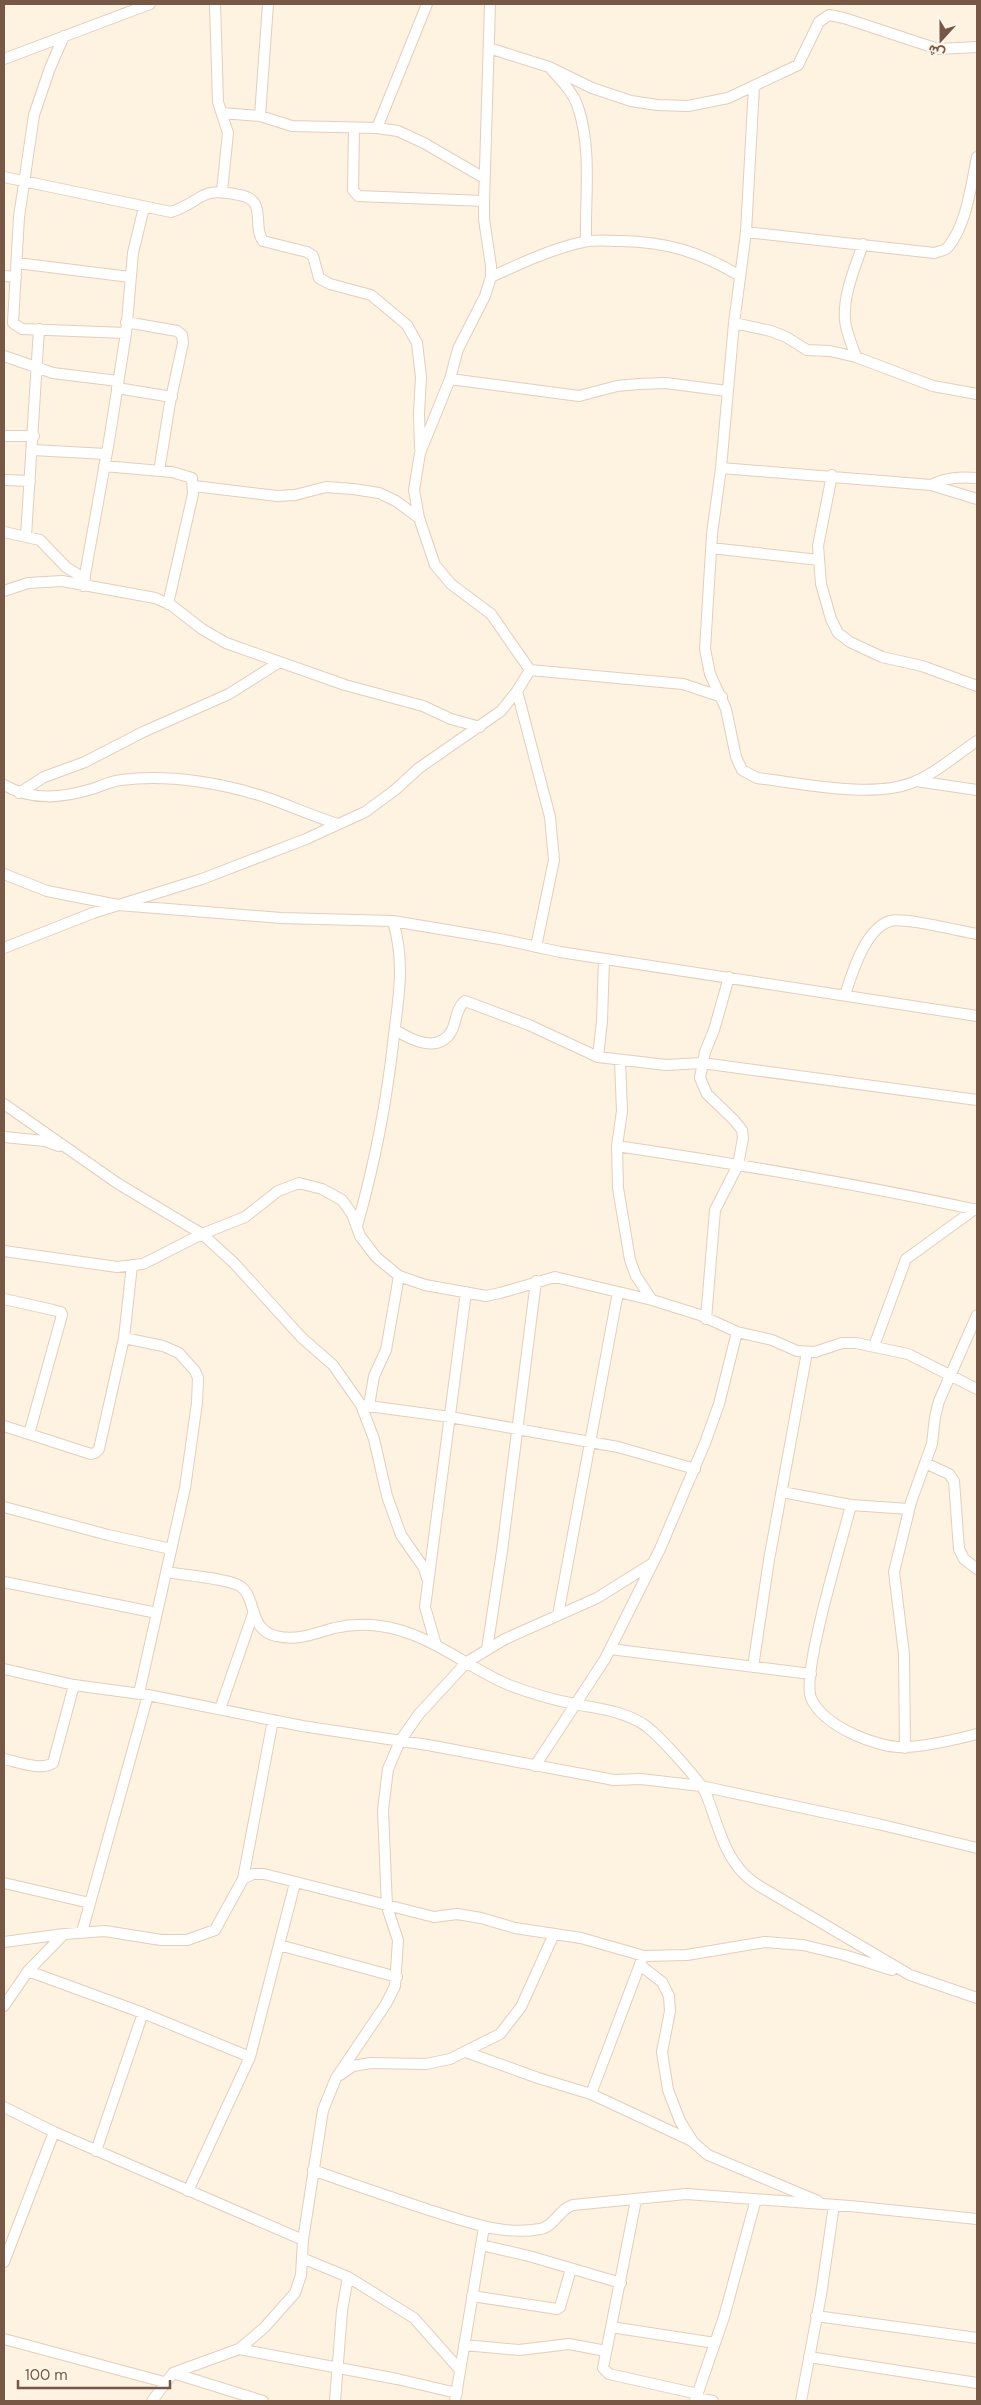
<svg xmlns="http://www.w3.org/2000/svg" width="981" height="2405" font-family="'DM Sans',Vazirmatn,sans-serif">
  <rect width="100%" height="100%" fill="#fef2e1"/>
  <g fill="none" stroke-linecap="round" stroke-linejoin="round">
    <g stroke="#e3cebd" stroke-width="12">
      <path id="minor" d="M215 4 218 102 228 133 222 191
        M490 4 484 201V219L491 266V277L485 296 458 349 450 379 420 453 414 490 419 518 435 565 451 584 491 614 530 670 683 684 722 697
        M64 36 50 68 34 115 19 217 13 323 22 329 126 333
        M489 48 549 67 592 88 631 101 657 105 688 106 728 98 798 65 819 22 829 15 844 18 938 49 977 47
        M4 59 150 4
        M551 69C561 80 573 92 578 107 592 149 585 197 586 241
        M754 86 746 232 734 323 721 468 712 534 705 649 710 674 726 709 736 757 742 770 757 778C801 783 875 800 916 781 938 772 957 754 977 741
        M222 113 260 116 292 126 377 128 398 131 424 143 484 178
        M260 116 268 4
        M354 128 353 190 358 196 484 201
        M377 128 427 4
        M4 177 171 212C204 201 198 186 239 195 245 196 252 198 255 204 261 216 255 230 263 241L307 252 313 256 319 278 330 284 371 295 407 325 417 343 421 377 419 413 420 448
        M746 232 934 253C939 251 945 251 948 247 967 224 971 185 977 157
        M17 263 130 277
        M4 276 16 277
        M491 277C519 264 554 248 583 242 595 239 609 241 621 241 668 242 700 252 740 276
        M126 322 177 331 182 335 183 343 170 403 159 471
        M734 323 771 331 786 337 807 350 830 351 856 357 933 386 977 394
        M4 356 53 373 118 381
        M856 357C852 345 846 332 845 320 843 294 855 268 863 244
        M450 379 579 396 617 386 638 384 666 383 727 391
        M117 388 172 397
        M4 436H34
        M33 450 106 454
        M104 466 172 472 192 478 193 494 168 604
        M721 468 931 485 977 499
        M832 475 818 546 821 584 831 619 838 633 850 642 882 657 922 666 977 686
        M4 480 30 481
        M931 485C947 477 960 477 977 478
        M194 486 277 496 295 495 326 487 353 489 379 493 396 501 419 518
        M4 532 40 540 66 567 85 579
        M26 536 39 329
        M711 548 819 560
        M83 586 109 441 126 333 133 253 144 207
        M4 591 28 583 62 581 155 598 171 605 202 629 226 643 345 685 423 706 451 719 480 727
        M517 691 550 817 554 860 536 947
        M916 781 977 790
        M4 785C32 801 62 798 92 789 101 786 111 781 121 780 170 774 224 783 271 799 293 807 315 817 338 824
        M19 793 44 777 85 762 143 732 229 694 278 663
        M4 874 47 891 118 905 281 918 393 921 500 939 560 952 977 1016
        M4 948 93 913 202 879 306 839 365 812 395 790 419 768 501 711 517 691 530 670
        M845 995C852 973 865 929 890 921 906 917 958 931 977 934
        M395 1030C410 1039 437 1054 451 1032 457 1022 455 1009 465 1001L529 1025 598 1057 666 1065 702 1063 977 1100
        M598 1057 602 1021 604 959
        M620 1060 622 1111 617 1146 618 1188 630 1260 636 1276 652 1300
        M4 1104 117 1183 202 1234 234 1263 302 1338 333 1365 361 1405 374 1439 387 1496 401 1535 424 1568 427 1578
        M4 1137 45 1141 59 1146
        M617 1146C738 1164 858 1184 977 1210
        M357 1226C375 1163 387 1101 394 1035 399 994 405 962 393 921
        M4 1251 117 1267 143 1264 202 1234 245 1217 278 1191 299 1183 322 1189 342 1200 352 1214 360 1236 376 1257 399 1276 425 1285 486 1296 500 1293 555 1277 652 1300 700 1315 737 1332 772 1340 797 1351 815 1352 842 1343H856L908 1354 977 1389
        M4 1299 53 1310 61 1312 62 1315 29 1434
        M706 1319 715 1210 738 1165 743 1138 742 1130 734 1120 707 1094 700 1078 705 1052 714 1030 729 977
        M124 1338 163 1346 179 1353 195 1371 198 1378 197 1403 185 1488 139 1693
        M874 1346 906 1259 975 1209
        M361 1405 450 1417 618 1447 695 1469
        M369 1406 374 1376 386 1350 399 1276
        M4 1426 91 1454 95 1453 99 1449 124 1338 132 1265
        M925 1463 949 1474 954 1481 959 1549 964 1559 977 1569
        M782 1492 851 1505 909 1509
        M851 1505C843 1538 801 1673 811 1698 823 1726 878 1749 906 1747 930 1746 954 1740 977 1734
        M4 1507 108 1535 171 1549
        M166 1572C184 1575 226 1578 240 1586 257 1597 248 1630 276 1636 297 1641 314 1634 334 1628 348 1625 365 1624 380 1626 428 1632 466 1667 509 1685 530 1693 553 1700 575 1704 599 1709 625 1711 646 1726 659 1736 700 1780 706 1794 717 1821 723 1854 745 1875 751 1881 759 1886 766 1890L910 1975 977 1998
        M4 1582 157 1613
        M558 1615 618 1292
        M436 1645 425 1607 466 1292
        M487 1649 502 1551 536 1281
        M610 1649 811 1674
        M753 1667 769 1560 807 1352
        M4 1669 74 1685 148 1695 302 1726 428 1745 614 1780 641 1779 701 1786 878 1824 977 1848
        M220 1709 253 1614
        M905 1748 904 1654 894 1572 911 1502 932 1444 935 1417 939 1401 977 1315
        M4 1759C18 1762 41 1771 53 1763L74 1685
        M535 1766 605 1659 660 1549 705 1443 719 1404 737 1332
        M243 1879 253 1874H264L434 1917 457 1914 481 1918 515 1928 581 1938 644 1956 687 1955 765 1942 803 1945 844 1955 892 1970
        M4 1883 90 1903
        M82 1932 148 1695
        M4 1942 64 1934 105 1931 161 1940H187L215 1930 243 1879 273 1720
        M279 1945 397 1977
        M640 1965 662 1982 669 1996 670 2011 662 2052 668 2090 680 2121 693 2142 708 2155 818 2201
        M28 1971 143 2013 250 2057
        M4 2006 28 1971 64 1934
        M466 2052 538 2078 591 2094 692 2141
        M340 2075 353 2066 371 2063 426 2064 450 2059 500 2034 521 2007 554 1934
        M591 2094 642 1959
        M4 2107 54 2132 303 2240
        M96 2151 143 2013
        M313 2170C351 2184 390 2197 429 2210 465 2221 501 2236 540 2229 554 2227 559 2209 573 2205L686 2194 850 2206 977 2219
        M188 2191 250 2057 295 1883
        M636 2200 603 2368 609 2374 698 2394
        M481 2245 529 2256 621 2283
        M302 2258 348 2277 414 2318 460 2370
        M4 2262 54 2132
        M472 2296 557 2309 560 2307 571 2269
        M816 2316 977 2338
        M611 2327 715 2343
        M4 2339 164 2382
        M464 2345 519 2350 569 2344 606 2351
        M239 2349 397 2379 457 2393
        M809 2357 977 2383
        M173 2373 263 2401
        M696 2398 713 2401
        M152 2401 173 2373 239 2349 264 2328 295 2293 301 2275 303 2240 323 2110 336 2078 386 2004 395 1986 398 1940 387 1907 383 1810 388 1769 400 1741 419 1714 467 1662 505 1639 597 1598 653 1563
        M335 2401 342 2311 348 2277
        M455 2401 484 2227
        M695 2401 724 2317 756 2199
        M801 2401 821 2295 834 2205"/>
    </g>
    <use href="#minor" stroke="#fff" stroke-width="10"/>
  </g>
  <rect width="981" height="2405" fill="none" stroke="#775746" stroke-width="10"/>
  <g transform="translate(941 40) rotate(201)" stroke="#fff6e9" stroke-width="4" paint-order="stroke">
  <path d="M0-4L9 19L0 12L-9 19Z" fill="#775746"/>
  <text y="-8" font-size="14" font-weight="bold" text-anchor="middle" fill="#775746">ش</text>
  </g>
  <path d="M18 2380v8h152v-8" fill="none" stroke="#775746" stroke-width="2.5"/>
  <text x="25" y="2380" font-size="15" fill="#775746" stroke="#fff6e9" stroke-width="4" paint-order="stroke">100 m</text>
</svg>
